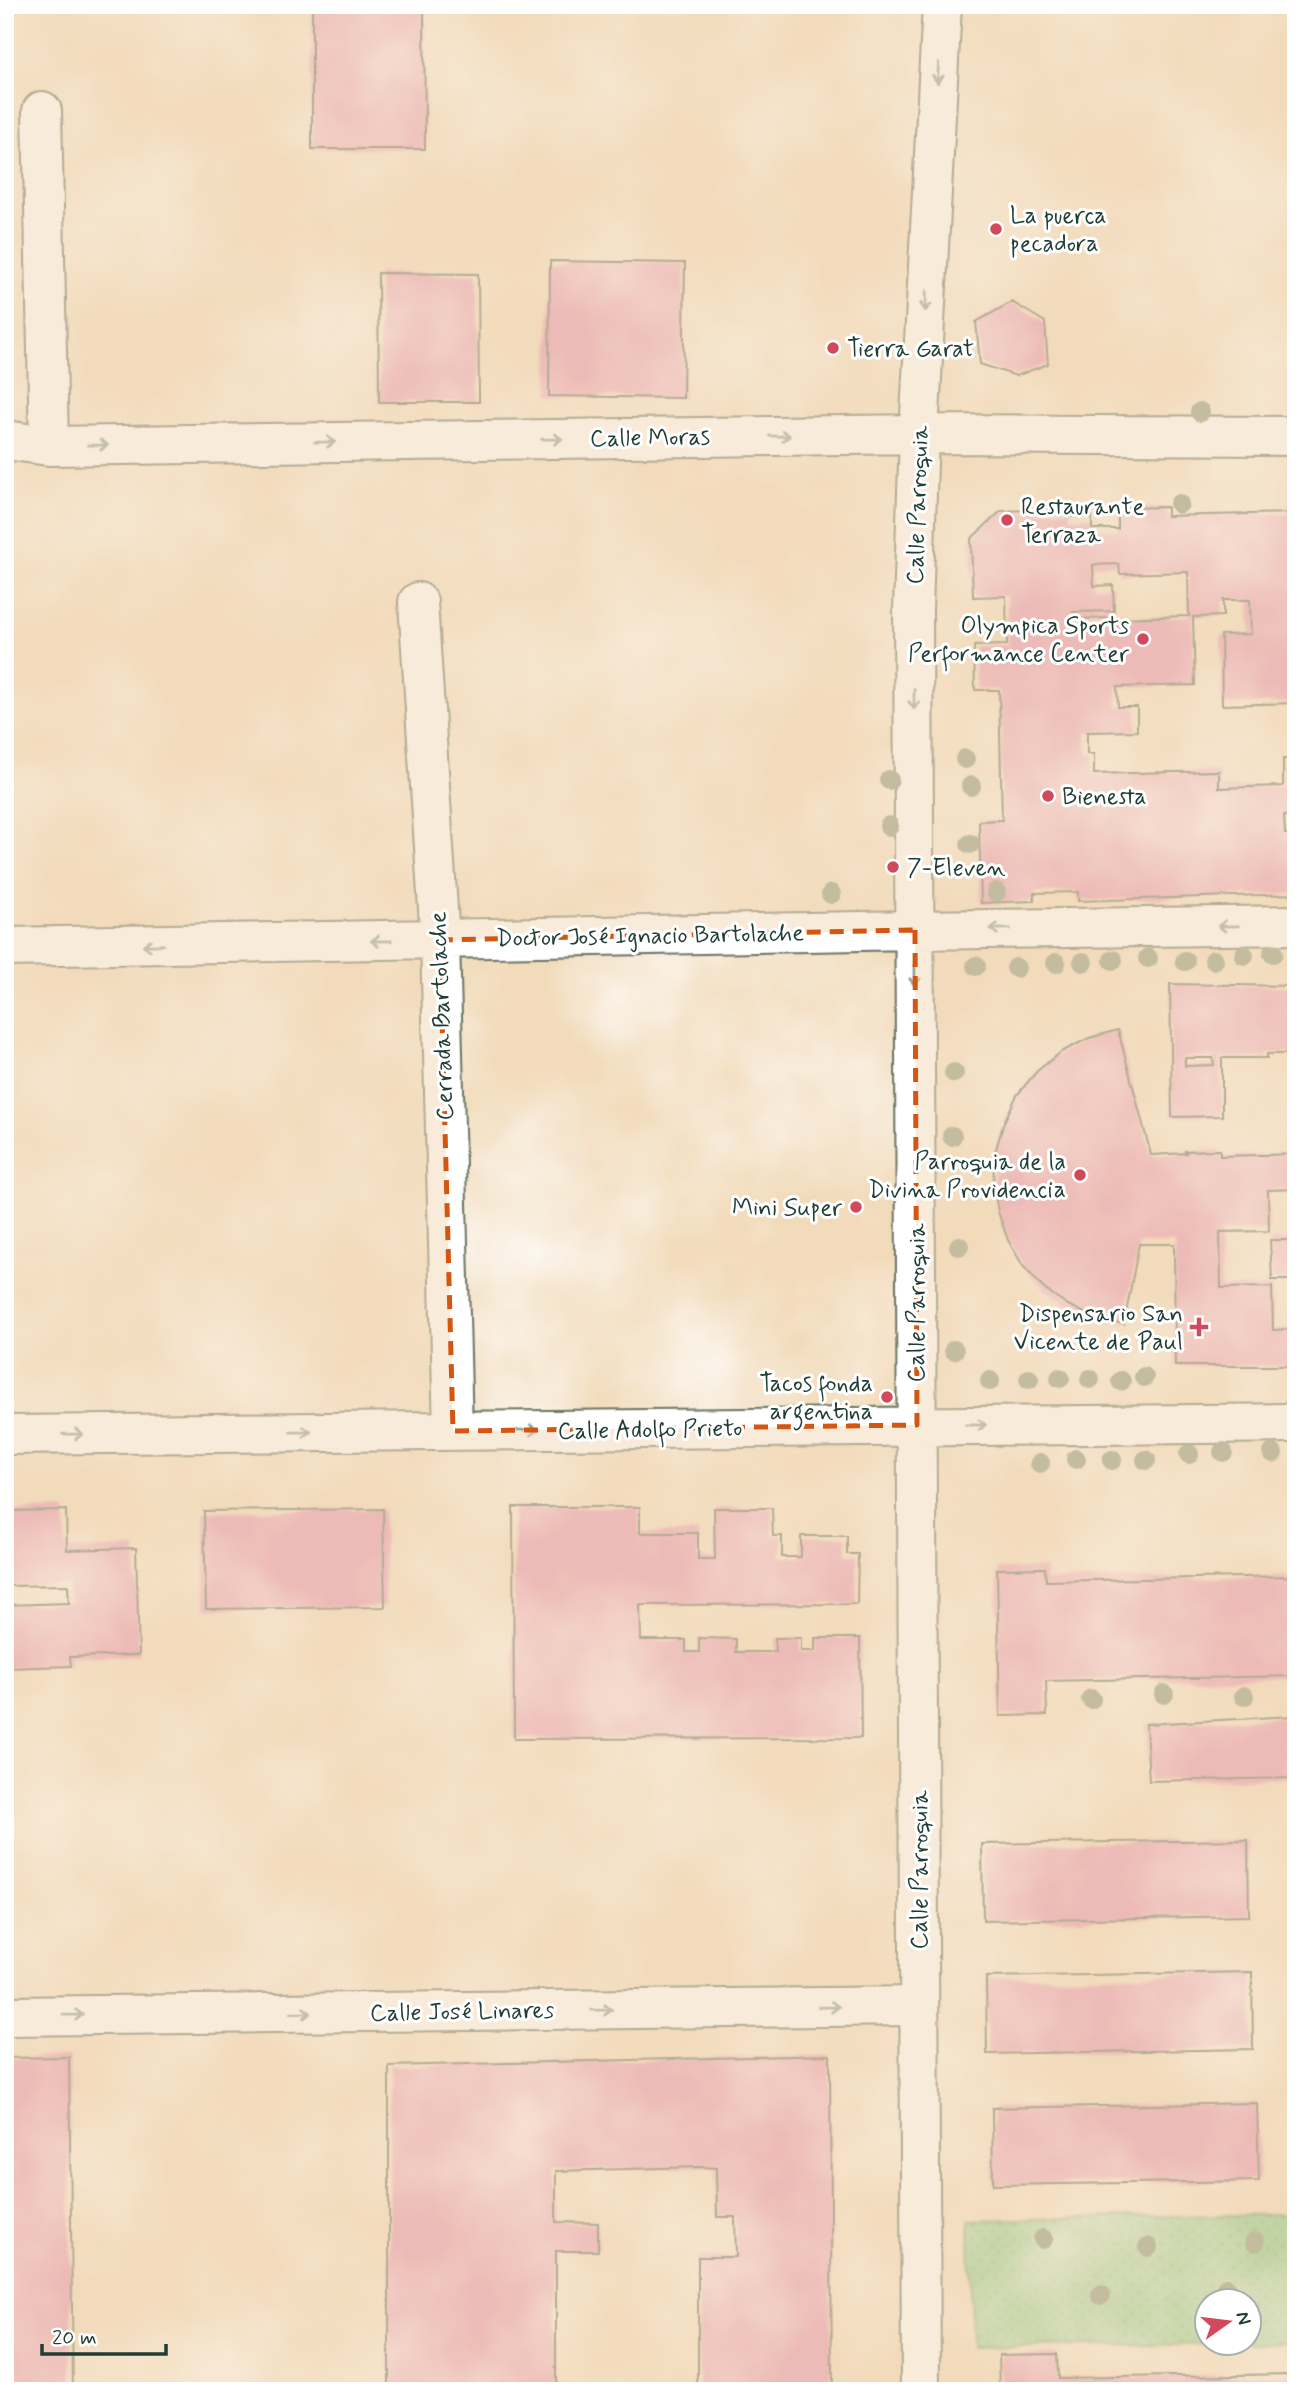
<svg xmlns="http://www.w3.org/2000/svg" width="1301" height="2396" font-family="Mynerve,sans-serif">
  <defs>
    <pattern id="garden-dots" width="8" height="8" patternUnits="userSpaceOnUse" patternTransform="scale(1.75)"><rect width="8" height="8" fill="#88cd87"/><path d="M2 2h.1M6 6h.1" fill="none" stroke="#6fa86f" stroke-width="1.8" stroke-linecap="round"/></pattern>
  </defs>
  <rect width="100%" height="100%" fill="#fff"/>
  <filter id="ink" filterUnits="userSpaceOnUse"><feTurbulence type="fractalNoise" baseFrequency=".0143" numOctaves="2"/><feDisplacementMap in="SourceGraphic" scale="14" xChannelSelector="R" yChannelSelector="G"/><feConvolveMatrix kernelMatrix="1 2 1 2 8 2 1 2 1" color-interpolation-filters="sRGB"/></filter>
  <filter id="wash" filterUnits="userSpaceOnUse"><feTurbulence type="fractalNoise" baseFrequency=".00686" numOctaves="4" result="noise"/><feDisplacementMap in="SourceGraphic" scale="28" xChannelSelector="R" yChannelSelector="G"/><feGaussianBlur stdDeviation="1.57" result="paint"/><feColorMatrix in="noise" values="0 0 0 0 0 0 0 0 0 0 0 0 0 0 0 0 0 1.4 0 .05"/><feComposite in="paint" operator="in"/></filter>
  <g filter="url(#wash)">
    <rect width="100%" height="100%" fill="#f2dbbb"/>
    <path fill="url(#garden-dots)" stroke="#54855e" stroke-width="2" d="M1296 2214V2342L1249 2343 1248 2302H1206V2344H1231L971 2348 969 2220Z"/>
    <g id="blocks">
      <path fill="#e795b1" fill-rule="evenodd" d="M363 5H424L425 149H312V6Z
        M550 261 685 263 683 398 549 396Z
        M378 273 478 274 479 402H379Z
        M1012 302 1045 322 1048 364 1016 376 980 364 976 322Z
        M1167 507V516L1296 513V703L1222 705 1221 635 1251 634 1250 600H1223V616L1193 617 1195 685 1117 687 1118 707H1137V731L1087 732V754H1094V774L1219 771V788L1283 786V759H1296V815L1284 816 1285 834H1296V894L1078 901V892L1034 893V901L981 903 979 821 1002 820 999 690H975L974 646 1007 645 1006 596 973 597 971 539 1001 511 1070 509 1071 517 1092 516V529H1118V508ZM1119 564 1120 574 1188 572 1189 616 1074 619 1073 612 1114 611 1113 585 1094 586 1093 565Z
        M1170 984 1296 986V1054H1267V1058H1222V1116L1172 1117ZM1185 1058H1213L1214 1065 1185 1066Z
        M1118 1030 1151 1155 1186 1153 1185 1151 1220 1150V1156L1296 1154V1189L1268 1190 1269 1231 1220 1232 1221 1288 1272 1287 1273 1330 1296 1329V1366H1175L1174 1244H1139L1124 1324 1095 1318 1068 1305 1043 1288 1023 1266 1008 1240 998 1212 993 1183 995 1152 1004 1122 1017 1095 1037 1071 1061 1052 1089 1038Z
        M1270 1240H1296V1280H1272Z
        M513 1507H640V1533H698V1559H715L714 1508H772L773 1536H782V1557H801V1536H847V1554H858L857 1604 640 1605 641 1640H686V1652H699V1638L736 1639V1652H776L775 1638H801V1651H815V1638H860L861 1738 514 1739Z
        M383 1509 385 1607 206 1609 204 1511Z
        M66 1510 67 1550 136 1548 139 1655 70 1657 71 1666 5 1668V1605L69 1603 68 1585 5 1586V1511Z
        M1045 1568 1046 1581 1296 1576V1676L1046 1681 1047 1715 1000 1716 997 1569Z
        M1293 1716 1294 1778 1149 1781 1146 1724Z
        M1248 1840 1249 1916 983 1921 982 1844Z
        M1252 1972 1253 2049 987 2054 986 1977Z
        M830 2055 832 2391H698V2257H736L735 2217H717L716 2168 698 2167 556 2171V2222L598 2223V2251H556V2391H389V2066Z
        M69 2057 73 2391H5V2058Z
        M1257 2103 1259 2181 993 2185 992 2108Z
        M1057 2354 1058 2378 1296 2374V2391H1000L999 2355Z"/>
    </g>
  </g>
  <g filter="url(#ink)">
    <use href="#blocks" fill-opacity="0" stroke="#697463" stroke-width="2"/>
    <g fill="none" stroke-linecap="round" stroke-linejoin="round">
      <g stroke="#697463" stroke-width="42">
        <path id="minor" d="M42 111 49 446
          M5 440 49 446 919 434 1296 436
          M418 602 440 940 453 1431
          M5 947 915 930 1296 925
          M5 1435 1296 1423
          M5 2016 919 2006
          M921 2391 913 610 919 434 942 5"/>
      </g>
      <use href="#minor" stroke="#fff" stroke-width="38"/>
    </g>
    <g fill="#8c987c">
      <circle cx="1200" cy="412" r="10"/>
      <circle cx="1179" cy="504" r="10"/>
      <circle cx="965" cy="759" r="10"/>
      <circle cx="889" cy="780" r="10"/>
      <circle cx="971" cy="786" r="10"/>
      <circle cx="889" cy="826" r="10"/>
      <circle cx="970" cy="844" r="10"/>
      <circle cx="996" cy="892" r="10"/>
      <circle cx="831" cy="894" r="10"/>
      <circle cx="1273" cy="953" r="10"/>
      <circle cx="1244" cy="955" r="10"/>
      <circle cx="1148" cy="958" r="10"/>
      <circle cx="1113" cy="960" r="10"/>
      <circle cx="1214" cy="960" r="10"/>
      <circle cx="1185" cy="961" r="10"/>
      <circle cx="1083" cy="962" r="10"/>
      <circle cx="1056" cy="963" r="10"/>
      <circle cx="976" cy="966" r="10"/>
      <circle cx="1016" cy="968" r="10"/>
      <circle cx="954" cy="1073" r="10"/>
      <circle cx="952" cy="1136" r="10"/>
      <circle cx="959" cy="1246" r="10"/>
      <circle cx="954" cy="1350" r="10"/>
      <circle cx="1144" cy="1377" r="10"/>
      <circle cx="1060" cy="1378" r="10"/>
      <circle cx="1029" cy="1379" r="10"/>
      <circle cx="1090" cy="1379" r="10"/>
      <circle cx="990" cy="1381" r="10"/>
      <circle cx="1121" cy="1381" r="10"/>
      <circle cx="1223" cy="1452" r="10"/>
      <circle cx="1273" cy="1453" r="10"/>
      <circle cx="1189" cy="1454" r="10"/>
      <circle cx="1076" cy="1459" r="10"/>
      <circle cx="1112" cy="1460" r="10"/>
      <circle cx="1146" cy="1460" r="10"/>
      <circle cx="1040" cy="1463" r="10"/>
      <circle cx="1164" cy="1694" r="10"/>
      <circle cx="1244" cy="1696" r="10"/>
      <circle cx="1091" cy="1699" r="10"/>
      <circle cx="1043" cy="2239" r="10"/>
      <circle cx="1255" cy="2242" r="10"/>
      <circle cx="1148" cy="2247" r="10"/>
      <circle cx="1226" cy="2288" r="10"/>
      <circle cx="1101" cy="2295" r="10"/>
    </g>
    <defs><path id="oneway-shaft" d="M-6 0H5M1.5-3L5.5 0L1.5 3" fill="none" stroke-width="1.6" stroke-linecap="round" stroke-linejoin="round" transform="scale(1.75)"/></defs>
    <g stroke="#8f9e9a">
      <use href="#oneway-shaft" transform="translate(938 73) rotate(93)"/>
      <use href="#oneway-shaft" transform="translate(926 301) rotate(93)"/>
      <use href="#oneway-shaft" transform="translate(780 436) rotate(-1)"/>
      <use href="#oneway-shaft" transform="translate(552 439) rotate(-1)"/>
      <use href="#oneway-shaft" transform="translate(325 442) rotate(-1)"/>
      <use href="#oneway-shaft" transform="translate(98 445) rotate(-1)"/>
      <use href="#oneway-shaft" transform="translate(914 699) rotate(90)"/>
      <use href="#oneway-shaft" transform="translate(1228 926) rotate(179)"/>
      <use href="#oneway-shaft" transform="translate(1000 929) rotate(179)"/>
      <use href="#oneway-shaft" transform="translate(381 941) rotate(179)"/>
      <use href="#oneway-shaft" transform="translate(153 945) rotate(179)"/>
      <use href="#oneway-shaft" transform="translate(915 976) rotate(90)"/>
      <use href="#oneway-shaft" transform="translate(976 1425)"/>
      <use href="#oneway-shaft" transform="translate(528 1430) rotate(-1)"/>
      <use href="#oneway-shaft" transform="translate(301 1432) rotate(-1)"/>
      <use href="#oneway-shaft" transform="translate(73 1434) rotate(-1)"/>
      <use href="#oneway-shaft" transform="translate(829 2007) rotate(-1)"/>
      <use href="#oneway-shaft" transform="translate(602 2010) rotate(-1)"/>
      <use href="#oneway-shaft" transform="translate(301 2013) rotate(-1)"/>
      <use href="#oneway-shaft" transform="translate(73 2015) rotate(-1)"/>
    </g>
  </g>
  <path d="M0 0H1301V2396H0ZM915 930 917 1425 453 1431 440 940Z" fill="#f2dbbb" fill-opacity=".55" fill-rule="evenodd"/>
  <path fill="none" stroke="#d45610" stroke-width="5" stroke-dasharray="14 9" stroke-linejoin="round" d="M915 930 917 1425 453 1431 440 940Z"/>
  <g fill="#d1495b" stroke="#fff" stroke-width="2.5">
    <circle cx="996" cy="229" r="7"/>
    <circle cx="833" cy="348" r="7"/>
    <circle cx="1007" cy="520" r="7"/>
    <circle cx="1143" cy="639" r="7"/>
    <circle cx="1048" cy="796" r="7"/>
    <circle cx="893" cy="867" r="7"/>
    <circle cx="1080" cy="1175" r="7"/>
    <circle cx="856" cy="1207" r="7"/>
    <path d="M1195.5 1316.5h7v7h7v7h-7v7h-7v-7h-7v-7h7z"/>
    <circle cx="887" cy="1397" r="7"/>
  </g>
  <g text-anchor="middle" stroke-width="6" stroke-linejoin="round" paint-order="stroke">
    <g font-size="24" fill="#1f3d34" stroke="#fff" text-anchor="start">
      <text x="1010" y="223">La puerca<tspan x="1010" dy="28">pecadora</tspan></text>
      <text x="847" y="356">Tierra Garat</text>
      <text x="1021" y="514">Restaurante<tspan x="1021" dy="28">Terraza</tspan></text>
      <text x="1129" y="633" text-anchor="end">Olympica Sports<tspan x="1129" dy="28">Performance Center</tspan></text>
      <text x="1062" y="804">Bienesta</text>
      <text x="907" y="875">7-Eleven</text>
      <text x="1066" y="1169" text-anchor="end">Parroquia de la<tspan x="1066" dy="28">Divina Providencia</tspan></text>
      <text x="842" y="1215" text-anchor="end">Mini Super</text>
      <text x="1183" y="1321" text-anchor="end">Dispensario San<tspan x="1183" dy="28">Vicente de Paul</tspan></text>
      <text x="873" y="1391" text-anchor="end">Tacos fonda<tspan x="873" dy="28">argentina</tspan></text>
    </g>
    <g font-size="24" fill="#1f3d34" stroke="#fff">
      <text transform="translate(650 437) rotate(-1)" y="8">Calle Moras</text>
      <text transform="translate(917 505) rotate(-88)" y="8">Calle Parroquia</text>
      <text transform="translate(650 935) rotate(-1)" y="8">Doctor José Ignacio Bartolache</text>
      <text transform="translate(441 1016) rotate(-92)" y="8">Cerrada Bartolache</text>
      <text transform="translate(916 1303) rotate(-90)" y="8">Calle Parroquia</text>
      <text transform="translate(650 1429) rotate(-1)" y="8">Calle Adolfo Prieto</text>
      <text transform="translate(919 1870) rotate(-90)" y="8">Calle Parroquia</text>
      <text transform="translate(462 2011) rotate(-1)" y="8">Calle José Linares</text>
    </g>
  </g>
  <rect width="1301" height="2396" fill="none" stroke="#fff" stroke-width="28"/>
  <g transform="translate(1228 2322) rotate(76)"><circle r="33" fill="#ffffff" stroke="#a5b1ae" stroke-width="2"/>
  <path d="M0-5L12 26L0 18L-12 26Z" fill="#d1495b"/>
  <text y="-10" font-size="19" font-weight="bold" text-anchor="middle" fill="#1f3d34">N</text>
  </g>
  <path d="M42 2344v10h124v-10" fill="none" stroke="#1f3d34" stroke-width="3.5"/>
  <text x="52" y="2344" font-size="21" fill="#1f3d34" stroke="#ffffff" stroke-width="5" paint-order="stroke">20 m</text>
</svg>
